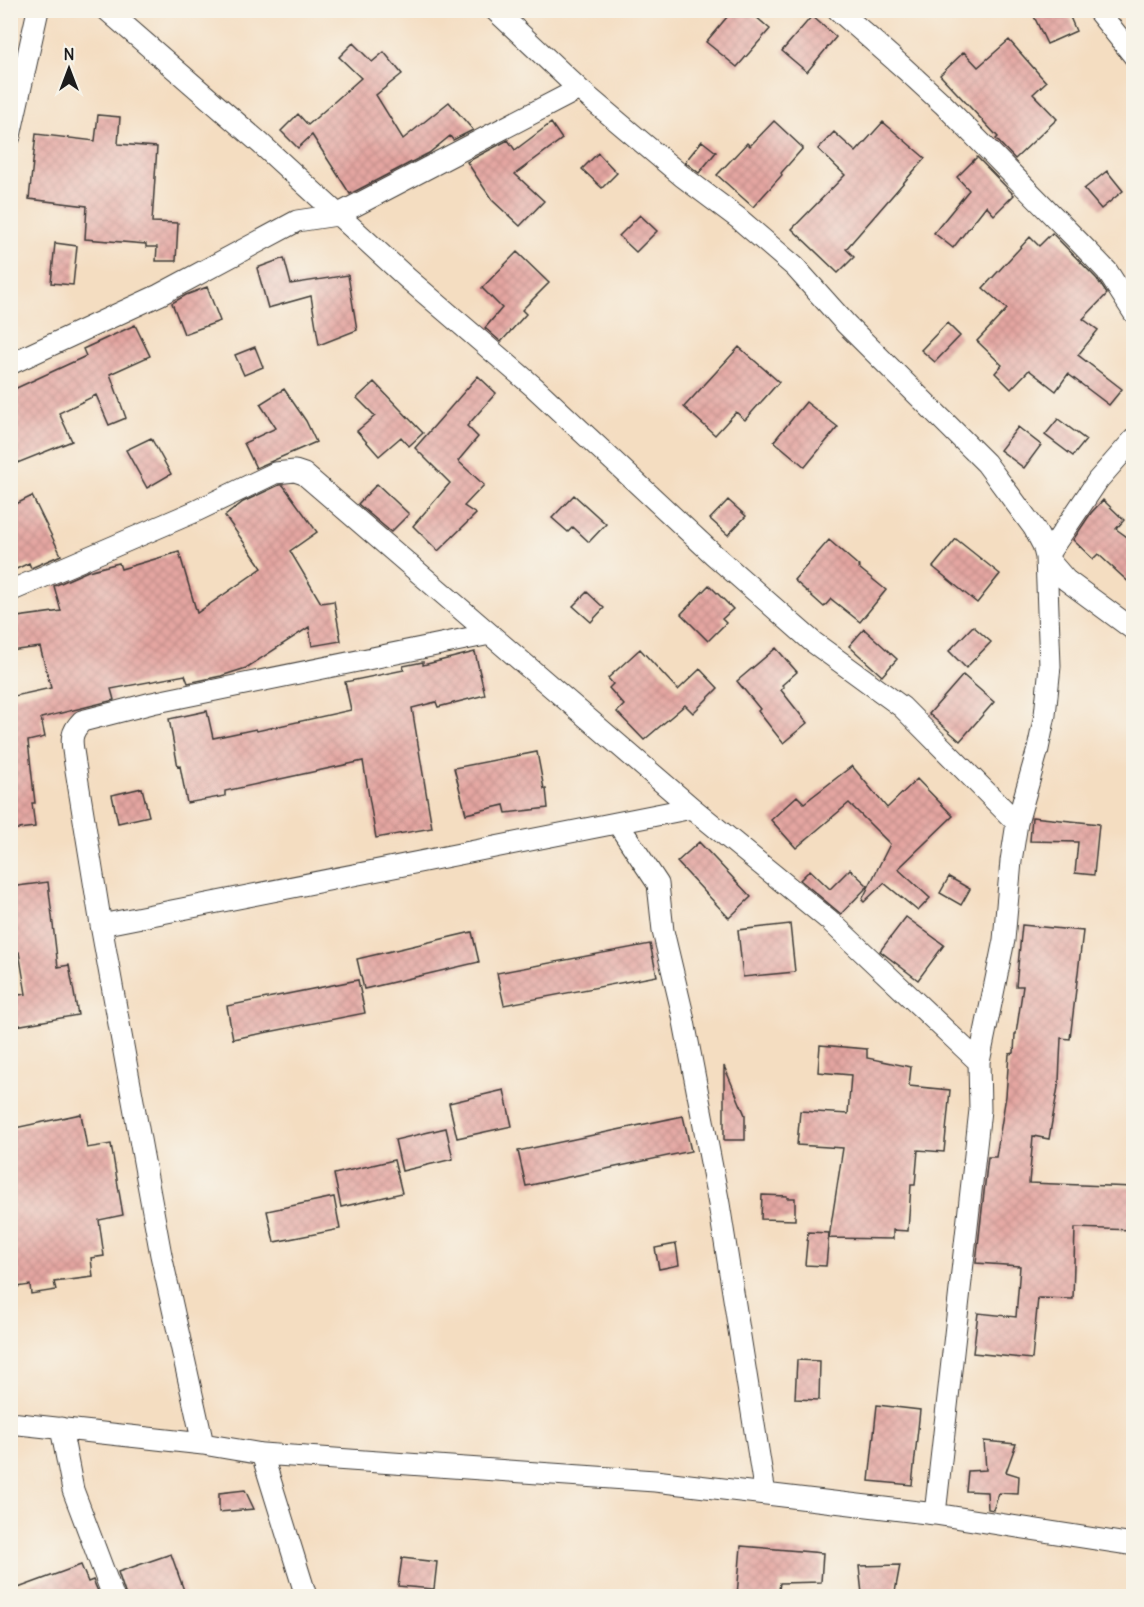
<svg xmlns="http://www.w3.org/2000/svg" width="1144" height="1607" font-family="Delius,sans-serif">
  <defs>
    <pattern id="building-cross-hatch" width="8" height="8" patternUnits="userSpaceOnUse" patternTransform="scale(1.5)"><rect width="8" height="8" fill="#e4a6a1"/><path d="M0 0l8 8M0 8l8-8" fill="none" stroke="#c38e8a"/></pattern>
  </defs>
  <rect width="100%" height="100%" fill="#f7f3e8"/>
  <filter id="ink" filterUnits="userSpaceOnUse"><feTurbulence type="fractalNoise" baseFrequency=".0167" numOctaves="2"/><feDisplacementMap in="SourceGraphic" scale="12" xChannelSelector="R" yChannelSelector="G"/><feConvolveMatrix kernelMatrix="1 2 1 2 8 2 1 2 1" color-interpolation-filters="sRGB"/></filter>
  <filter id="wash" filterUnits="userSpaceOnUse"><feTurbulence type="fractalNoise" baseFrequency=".008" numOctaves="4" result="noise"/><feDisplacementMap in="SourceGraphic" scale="24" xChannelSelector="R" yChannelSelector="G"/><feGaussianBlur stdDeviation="1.35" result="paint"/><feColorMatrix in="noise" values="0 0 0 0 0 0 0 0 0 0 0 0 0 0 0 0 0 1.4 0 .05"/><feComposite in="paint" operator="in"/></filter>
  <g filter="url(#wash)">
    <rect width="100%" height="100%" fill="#f4ddc1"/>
    <g id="blocks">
      <path fill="url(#building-cross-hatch)" d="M733 10H748L770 29 737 67 706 42Z
        M1031 10H1067L1076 31 1047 44Z
        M812 16 836 37 807 72 782 51Z
        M1009 40 1046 82 1033 94 1057 119 1015 159 996 139 998 137 940 75 964 52 978 67Z
        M353 43 372 62 384 52 402 74 376 95 403 139 449 102 473 130 453 140 450 136 429 153 350 194 312 135 298 148 281 131 298 114 308 125 361 78 339 57Z
        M98 115 120 117 118 144 157 147 152 222 178 223 176 261H156L157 247H146V244L85 239 87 206 29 199 36 134 95 141Z
        M774 121 803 148 781 173 782 175 753 207 717 175 747 143 750 146Z
        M883 122 925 158 846 249 854 257 838 273 792 229 845 175 818 149 834 132 856 152Z
        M551 123 562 139 515 174 544 201 520 226 492 200 467 162 508 140 515 150Z
        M702 141 716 152 699 173 685 162Z
        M598 153 617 173 602 188 582 169Z
        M977 157 1014 195 994 215 986 206 953 248 934 233 969 190 957 177Z
        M1107 171 1123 191 1101 209 1084 189Z
        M640 215 657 231 636 252 619 236Z
        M1052 233 1097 279 1107 294 1083 319 1098 330 1078 355 1122 389 1109 405 1068 374 1056 391 1029 370 1011 389 995 373 1002 365 977 341 1007 309 983 288 1030 237 1039 246Z
        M55 243 77 246 73 285 51 283Z
        M517 252 549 283 522 310 526 314 501 342 485 328 502 308 482 288Z
        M284 258 291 284 348 275 357 330 319 345 311 296 268 308 257 268Z
        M207 287 220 321 184 334 172 303 186 295Z
        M947 323 960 336 935 362 921 350Z
        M135 325 150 356 110 374 126 418 109 425 96 395 59 413 72 441 10 466V391L86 356 83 349Z
        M255 347 263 367 244 375 235 355Z
        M739 347 779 382 745 420 736 412 715 435 684 407Z
        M478 376 496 393 467 426 478 437 458 461 484 485 464 506 476 514 438 551 413 526 450 483 415 448Z
        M374 382 423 433 409 446 401 437 379 456 357 431 375 416 357 398Z
        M284 389 306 421 316 442 256 468 244 443 276 428 260 404Z
        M806 402 838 427 805 467 774 441Z
        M1058 419 1086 440 1073 456 1045 435Z
        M1018 427 1041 445 1024 468 1000 450Z
        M151 438 171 474 147 488 126 450Z
        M377 484 409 514 391 532 358 504Z
        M279 485H283L317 532 290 551 321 603 334 601 341 641 312 646 309 627 246 668 221 676 188 683 185 675 111 689 114 700 41 718 45 737 28 741 35 803H32L35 827 10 830V697L51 688 40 647 10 651V618L61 611 54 586 88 571 119 563 121 569 179 552 197 613 262 568 225 516 243 502Z
        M574 495 606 524 589 542 573 527 568 532 552 518Z
        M32 496 61 555 31 568 29 563 10 572V507Z
        M728 500 746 516 728 535 710 519Z
        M1103 500 1124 520 1116 529 1134 542V587L1098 554 1093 559 1073 540 1091 513Z
        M956 539 1000 574 977 603 933 567Z
        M829 540 860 567 859 568 886 590 860 622 831 599 824 607 794 580Z
        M709 585 733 609 722 619 726 623 708 641 681 614Z
        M587 592 604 608 591 622 573 606Z
        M973 626 991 642 966 668 949 651Z
        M864 629 897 659 882 676 849 646Z
        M776 648 797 672 782 685 784 687 781 690 807 723 783 743 758 711 760 709 737 681Z
        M640 649 678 690 700 669 718 688 693 713 685 705 644 740 617 712 624 705 609 688 613 684 608 678Z
        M475 652 485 695 438 707 436 702 412 708 432 828 376 838 363 761 225 791V796L187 803 180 766 178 767 169 719 207 711 213 738 256 729 257 731 351 710 345 682 404 670 403 666 423 662V665Z
        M963 675 994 702 960 741 929 714Z
        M537 752 544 789H546L548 808 506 813 504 805 466 814 454 768Z
        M852 766 887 808 917 779 953 816 898 869 930 898 918 911 884 883 864 902 862 900 890 844 849 803 796 848 771 820 797 796 804 803Z
        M142 788 149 816 118 823 112 795Z
        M1032 817 1099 824 1094 875 1075 873 1078 842 1030 841Z
        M699 842 751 897 729 918 677 862Z
        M850 869 868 886 841 914 800 880 810 870 830 889Z
        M949 877 970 889 961 905 940 893Z
        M48 882 58 967 69 965 78 1015 10 1027V996L26 994 19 952 10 953V887Z
        M906 917 944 945 918 980 880 951Z
        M790 924 795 972 743 977 738 930Z
        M1022 925 1083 931 1070 1039 1061 1038 1059 1081 1049 1139 1033 1136 1029 1183 1134 1187V1230L1075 1228 1073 1299 1038 1298 1032 1359 973 1353 978 1313 1016 1317 1020 1266 976 1263 988 1157H996L1006 1096 1009 1054 1014 1053 1015 1034H1016L1023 986H1016Z
        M472 932 479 962 364 989 357 959Z
        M650 944 657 976 504 1005 497 973Z
        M358 980 365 1013 233 1039 227 1006Z
        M820 1045 867 1049V1058L911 1067 909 1086 950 1090 944 1152 918 1150 915 1185H911L908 1231 893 1230V1239L829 1238 843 1148 797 1145 800 1111 848 1114 851 1075 818 1072Z
        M724 1066 745 1115V1140H724Z
        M504 1090 512 1126 457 1138 449 1103Z
        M81 1114 87 1148 111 1144 123 1215 99 1220 104 1256 91 1258 93 1277 54 1282 56 1290 31 1294 30 1285 10 1288V1129Z
        M683 1116 691 1151 526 1186 518 1151Z
        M446 1128 453 1159 402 1171 395 1140Z
        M394 1160 402 1193 341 1207 334 1174Z
        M762 1195 787 1196V1198H795V1220L761 1219Z
        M334 1197 340 1229 274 1242 267 1211Z
        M808 1232 829 1233 826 1266 805 1265Z
        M676 1244 679 1265 659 1269 655 1248Z
        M797 1360 820 1361 819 1400 795 1399Z
        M877 1405 920 1410 912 1485 869 1481Z
        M984 1441 1016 1444 1006 1472 1019 1476 1018 1494 999 1493 993 1510 988 1509 987 1492 966 1491 968 1471 986 1470Z
        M245 1490 254 1509 219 1512V1493Z
        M741 1546 823 1553 821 1582 780 1583 778 1596H737Z
        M171 1554 186 1596H126L118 1572Z
        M402 1558 437 1562 434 1589 398 1586Z
        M81 1565 88 1582 93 1580 100 1596H10V1591Z
        M900 1565 895 1592 862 1594 859 1566Z"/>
    </g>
  </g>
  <g filter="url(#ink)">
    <use href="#blocks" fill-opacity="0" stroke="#3c3935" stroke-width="1.5"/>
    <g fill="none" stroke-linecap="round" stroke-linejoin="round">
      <g stroke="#3c3935" stroke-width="23">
        <path id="minor" d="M107 10 260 143 407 278 534 387 713 554 813 642 902 707 1017 823
          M495 10 579 89 682 176 738 218 795 267 846 324 986 463 1034 528 1043 545 1046 557 1066 580 1134 630
          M838 10 905 69 943 104 1081 244 1107 271 1134 313
          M1097 10 1134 56
          M10 136 38 10
          M10 364 159 295 297 221 337 215 579 89
          M10 591 194 512 275 473 295 471 304 474 692 808 829 920 979 1062
          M618 824 658 884 663 931 682 1011 719 1204 765 1494
          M101 925 692 808
          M10 1423 203 1444 262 1454 655 1481 935 1514 1134 1545
          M61 1428 73 1490 113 1596
          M203 1444 161 1255 101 925 75 764C73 745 67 736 82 721L152 703 490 634
          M262 1454 306 1596
          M935 1514 980 1110 979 1062 1004 940 1011 861 1017 823 1038 749 1045 715 1050 666 1046 557 1098 480 1134 439"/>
      </g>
      <use href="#minor" stroke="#fff" stroke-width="21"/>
    </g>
  </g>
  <rect width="1144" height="1607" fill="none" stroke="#f7f3e8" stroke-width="36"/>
  <g transform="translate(69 69)" stroke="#f7f3e8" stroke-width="4.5" paint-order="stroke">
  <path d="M0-4.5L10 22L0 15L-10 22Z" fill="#1c1c1c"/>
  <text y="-9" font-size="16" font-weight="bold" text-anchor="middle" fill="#1c1c1c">N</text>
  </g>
</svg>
